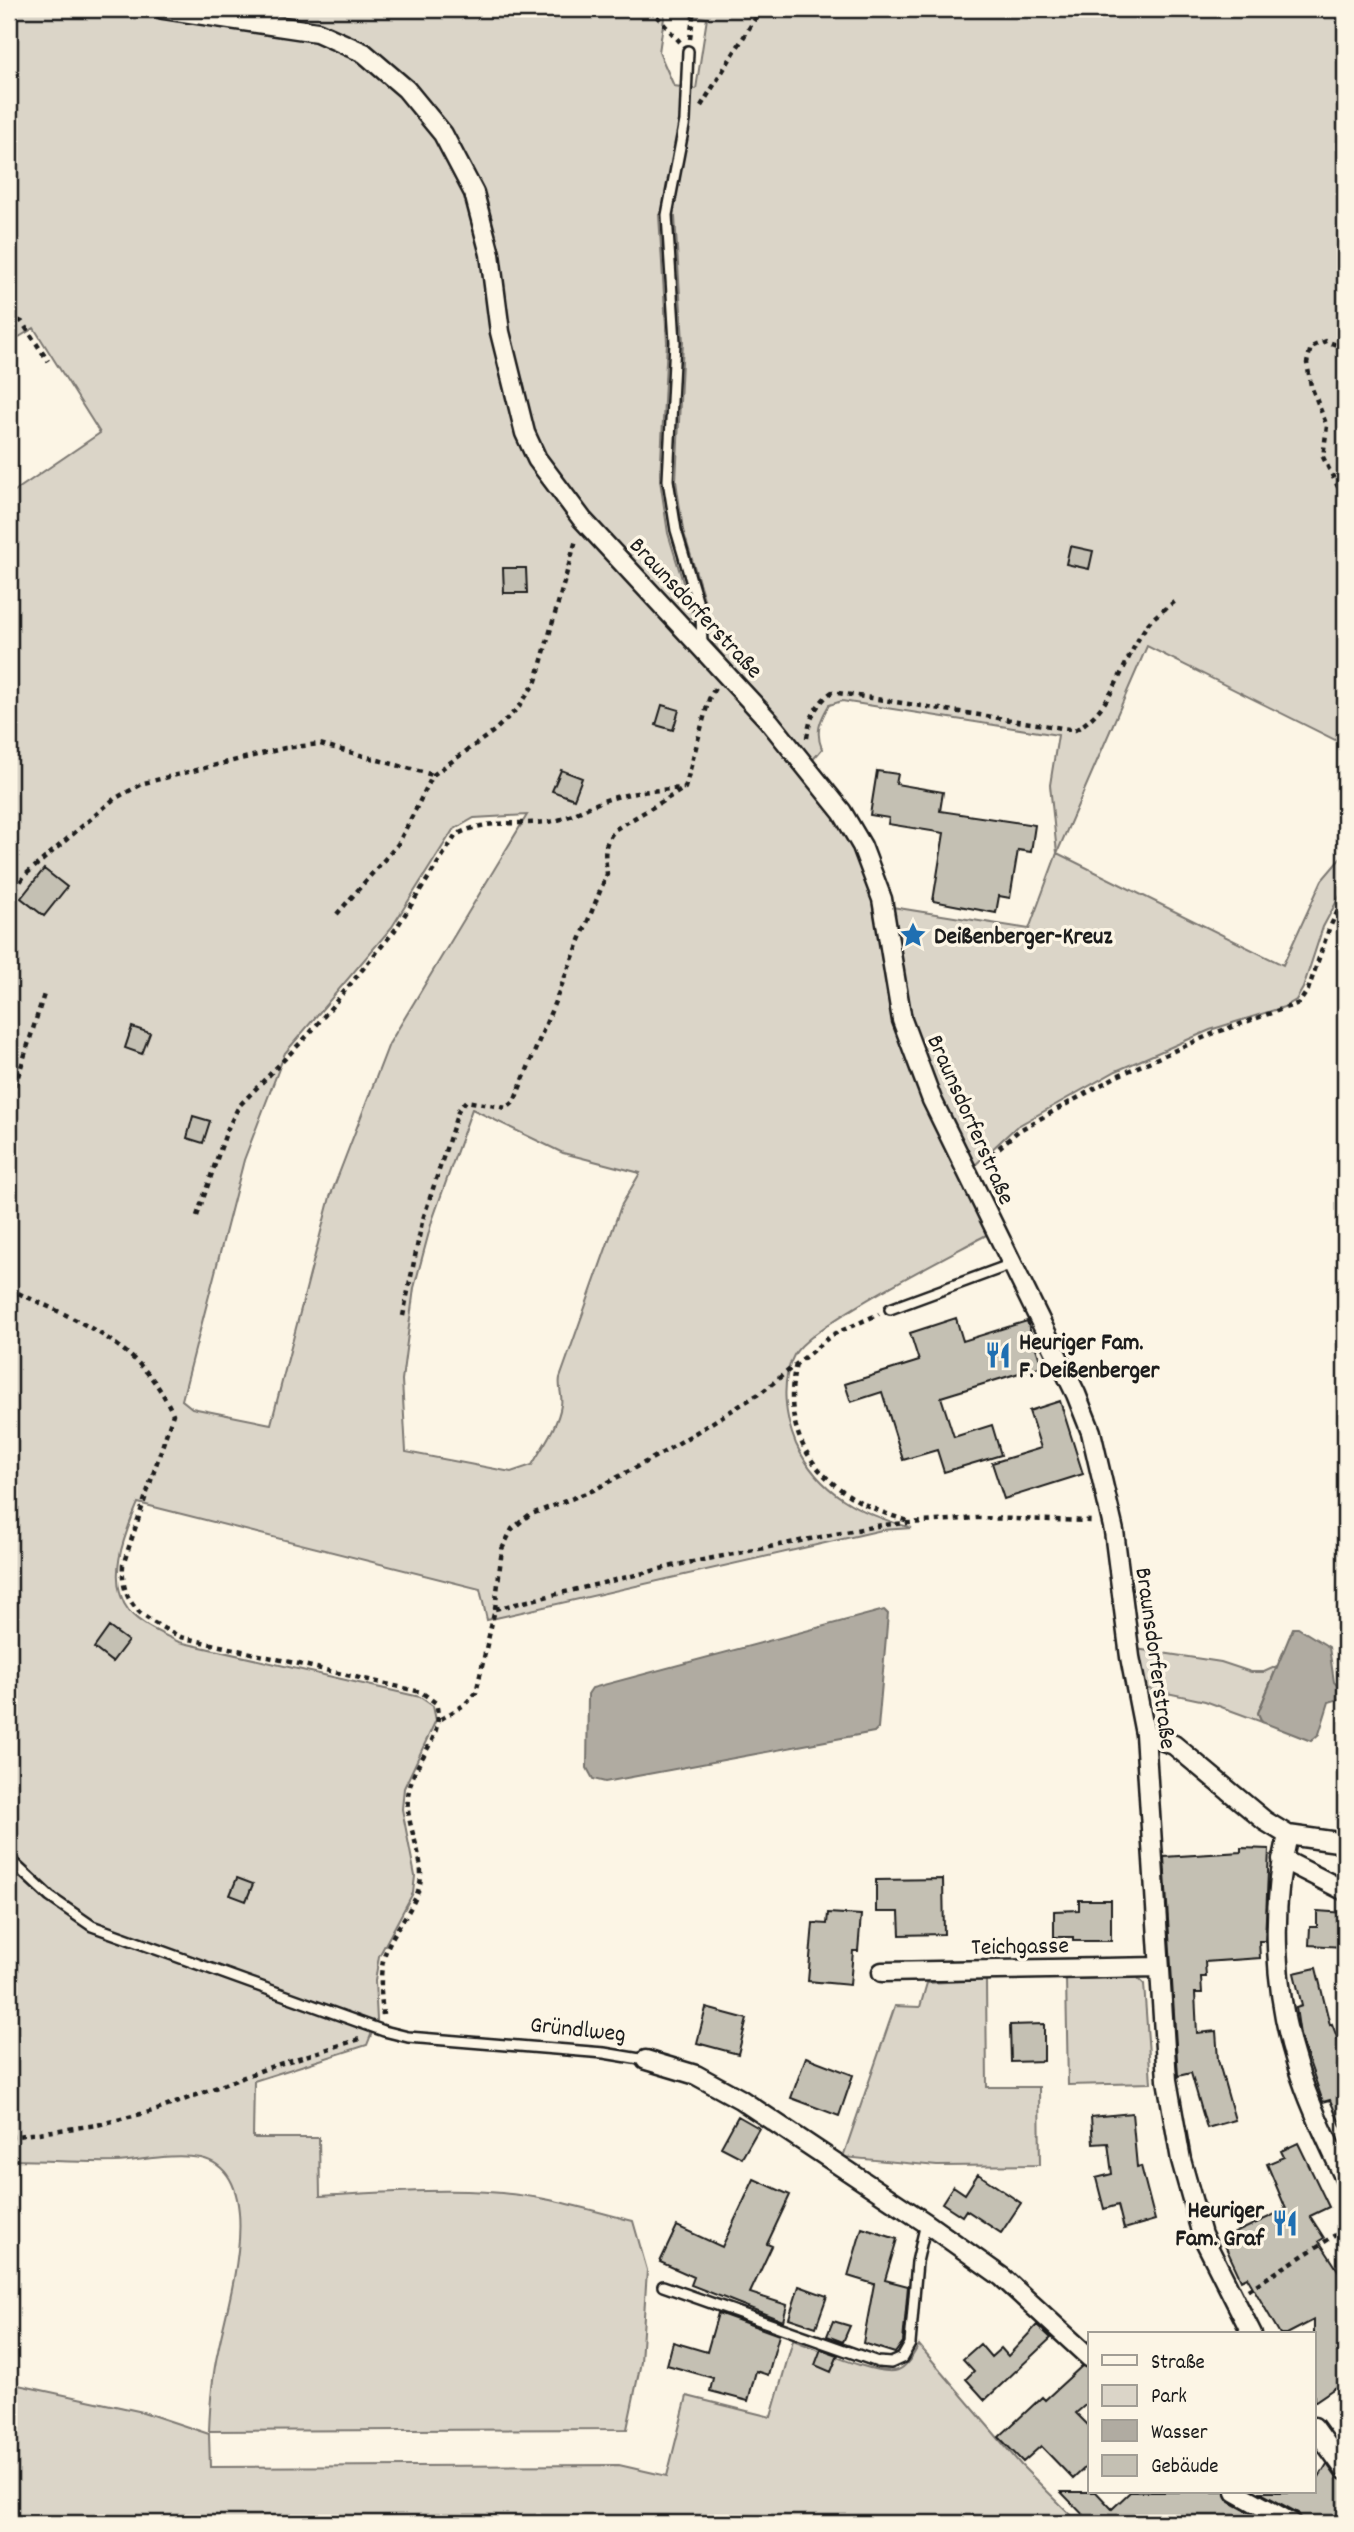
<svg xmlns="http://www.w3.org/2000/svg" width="1354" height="2532" font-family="Dekko,sans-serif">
  <rect width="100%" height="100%" fill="#fcf5e5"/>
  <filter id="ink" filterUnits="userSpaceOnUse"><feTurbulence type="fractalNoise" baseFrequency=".0143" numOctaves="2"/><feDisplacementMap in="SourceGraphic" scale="14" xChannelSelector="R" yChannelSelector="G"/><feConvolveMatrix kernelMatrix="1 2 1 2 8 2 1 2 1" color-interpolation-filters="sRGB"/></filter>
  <g filter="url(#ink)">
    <path fill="#dbd5c8" stroke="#7c7872" stroke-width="2" fill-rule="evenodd" d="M9 9H1345V745L1147 646 1057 853 1283 965 1322 880 1345 853V886L1323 927 1303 988 1296 1000 1284 1007 1210 1030 1116 1071 1016 1127 973 1167 938 1097 909 1018 892 907 1029 929 1057 853 1050 785 1058 735 842 701 829 705C820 720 815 732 822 749L811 762 713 644 708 612 683 530 676 481 683 342 675 217 659 215 667 342 660 480 668 533 693 615 692 618 686 619 588 513 530 463 577 525 697 651 837 817 856 850 876 912 894 1023 924 1103 988 1234C950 1255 811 1324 794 1355 780 1381 785 1418 796 1444 819 1494 861 1514 912 1528L882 1530 487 1620 480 1589 138 1503C125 1534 105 1580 129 1611 141 1625 163 1634 179 1642L420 1697 433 1706 436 1720 404 1788 402 1809 415 1876 413 1893 379 1956 375 1981 377 2020 367 2045 254 2081 253 2138H319L320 2196C396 2192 475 2185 550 2200 578 2206 606 2214 633 2221L647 2270 641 2362 627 2429 209 2431C210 2404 212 2377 218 2351 227 2305 270 2173 201 2158 173 2153 144 2160 116 2162 80 2163 44 2160 9 2160V495L100 433 34 328 9 343ZM665 11 707 18 696 89 674 86 659 52ZM527 815 389 1044 330 1197 271 1424 192 1408 182 1400 244 1160 285 1053 392 927 453 830 474 818ZM472 1109 563 1153 640 1173 621 1206 560 1378C558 1388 563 1396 561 1405 558 1426 542 1447 532 1465L511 1472 406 1452 402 1380 414 1288 432 1221Z
      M1136 1649 1221 1662 1251 1672H1264L1277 1666 1258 1713 1262 1722 1205 1701 1143 1688Z
      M1137 1977 1144 1984 1151 2083 1068 2085 1066 1979Z
      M986 1980 987 2087H1039L1040 2165 937 2166 843 2157 895 2006 920 2007 927 1983Z
      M793 2340C813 2347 880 2378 898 2370 908 2366 914 2353 919 2345L1021 2465 1079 2523H9V2383L143 2412 209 2434 210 2467 619 2465 667 2476 687 2396 771 2417Z"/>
    <path fill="#b0aba1" stroke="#75726c" stroke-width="2" d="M884 1610 888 1614 878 1728 874 1732 605 1782 593 1779 587 1768 588 1694 592 1688Z
      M1293 1628H1298L1329 1647 1334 1682 1345 1693V1697L1329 1702 1319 1734 1311 1741 1262 1722 1258 1713Z"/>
    <path fill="#c4c0b3" stroke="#1c1c1c" stroke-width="2" d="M1070 546 1093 551 1089 569 1066 564Z
      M503 568H526L527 593H504Z
      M662 705 679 710 673 730 656 725Z
      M561 770 582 778 574 799 552 791Z
      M877 771 898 774 896 784 943 792 940 811 1035 825 1031 852 1018 850 1010 898 999 896 996 913 933 901 944 833 888 824 889 818 870 815Z
      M44 869 67 887 44 916 21 898Z
      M132 1027 150 1033 142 1054 125 1048Z
      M193 1116 210 1121 203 1143 187 1138Z
      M956 1318 963 1341 1027 1321 1042 1366 941 1397 954 1437 992 1425 1001 1455 944 1472 937 1450 903 1460 882 1392 851 1402 845 1384 919 1361 910 1333Z
      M1060 1401 1083 1474 1004 1499 992 1463 1041 1448 1029 1411Z
      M109 1627 128 1641 112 1662 94 1648Z
      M1241 1848 1269 1849 1265 1941H1259L1260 1958 1205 1962 1206 1977H1201L1202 1993H1195L1197 2033 1216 2031 1218 2060 1235 2120 1207 2128 1191 2073 1178 2076 1164 1857 1241 1852Z
      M237 1878 253 1884 246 1901 230 1895Z
      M943 1879 944 1934 900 1935 899 1912H876V1880Z
      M1079 1900H1111V1941H1073V1937H1054V1911L1079 1910Z
      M1317 1911 1345 1913 1343 1947 1309 1945 1310 1927H1317Z
      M828 1913 861 1915 858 1951H853L850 1985 808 1981 813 1923 827 1924Z
      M1316 1968 1330 2025 1332 2024 1345 2058V2135L1330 2100 1323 2102 1300 2035 1296 2008 1302 2006 1294 1973Z
      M706 2008 747 2019 738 2054 697 2043Z
      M1044 2024V2061L1011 2062 1010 2025Z
      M806 2057 853 2075 839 2116 791 2098Z
      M1132 2113 1137 2167 1141 2166 1155 2220 1124 2229 1118 2205 1104 2209 1096 2178 1112 2174 1108 2143 1093 2144 1091 2117Z
      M738 2116 759 2128 742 2158 721 2147Z
      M1298 2143 1329 2207 1310 2216 1324 2238 1319 2241 1345 2281V2381L1314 2402V2320L1287 2334H1280L1247 2277 1241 2280 1222 2239 1286 2209 1267 2164 1284 2157 1281 2151Z
      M978 2174 1021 2203 1001 2233 966 2210 962 2216 942 2203 953 2186 965 2194Z
      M754 2179 790 2195 767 2244 772 2246 750 2293 787 2305 783 2321 691 2285 694 2277 660 2262 677 2226 722 2247Z
      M862 2228 897 2239 885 2280 908 2286 903 2342 895 2353 863 2343 874 2284 848 2276Z
      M799 2286 827 2296 816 2327 789 2318Z
      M718 2313 779 2335 768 2375 756 2371 748 2401 710 2391 713 2378 667 2365 673 2342 707 2352Z
      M833 2321 850 2326 843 2342 827 2336Z
      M1037 2325 1051 2338 985 2400 966 2379 974 2371 963 2359 980 2344 991 2357 1001 2348 1008 2356Z
      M821 2349 838 2355 831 2372 815 2365Z
      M1082 2366 1090 2369V2401L1076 2413 1090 2427V2463L1073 2479 1041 2446 1023 2462 999 2437 1042 2397 1045 2400Z
      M1327 2464 1336 2477 1345 2481V2523H1303L1298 2513 1259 2492H1314V2485Z
      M1061 2492H1096L1112 2509 1130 2492H1225L1230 2502 1269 2523H1091Z"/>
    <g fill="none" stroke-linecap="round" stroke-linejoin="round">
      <g stroke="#1c1c1c" stroke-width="14">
        <path id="service" d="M688 51 685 121 667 215 675 342 668 480 676 530 701 614 702 645
          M890 1309 1012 1264
          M9 1859 50 1897 92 1926 384 2031 408 2037 604 2053 646 2060
          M663 2286 878 2362 891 2363 902 2358 910 2344 917 2262 926 2223"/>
      </g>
      <g stroke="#1c1c1c" stroke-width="23">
        <path id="minor" d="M163 9 317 32 364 53 406 89 443 134 474 193 490 254 500 332 525 433 537 459 582 519 769 721 842 812 862 846 882 899 902 1020 932 1100 1076 1394 1091 1432 1114 1531 1130 1657 1145 1734 1167 2080 1181 2160 1202 2235 1252 2334
          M1145 1734 1174 1745 1265 1821 1288 1835 1345 1843
          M1288 1835C1270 1909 1274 1992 1297 2065 1309 2104 1328 2142 1345 2179
          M1282 1859 1345 1891
          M882 1972 1159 1967
          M646 2060 696 2075 740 2099 926 2223 1002 2277 1090 2358
          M1314 2427 1345 2470
          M1236 2492 1292 2523"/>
      </g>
      <path stroke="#1c1c1c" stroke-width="4.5" stroke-dasharray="5 5" stroke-linecap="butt" d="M650 9 680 42
        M690 39 694 9
        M701 106 761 9
        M9 316 22 322 48 361
        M1345 348 1326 341 1311 347 1307 363 1311 386 1327 426 1323 457 1345 501
        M807 738C810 717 815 705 832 692L1075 730C1115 708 1122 660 1148 624 1155 615 1168 607 1177 600
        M9 898 25 875 114 799 144 783 285 748 320 744 433 775
        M337 914 398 844 433 775 494 731 519 707 536 681 576 540
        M9 1105 45 991
        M984 1161 1018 1131 1117 1076 1212 1034 1299 1003 1308 990 1329 929 1345 896
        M197 1216 227 1130 239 1106 310 1033 395 930 456 835C485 819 516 825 547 822 568 820 584 808 603 801 629 792 657 790 684 788
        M9 1289C75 1319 142 1343 173 1414L123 1565C120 1608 147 1620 181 1637L421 1692 436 1703C445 1737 418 1754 410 1786 401 1818 421 1844 421 1875 420 1906 392 1928 384 1957 379 1976 381 1996 383 2015
        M403 1316 422 1222 459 1109 466 1101 507 1108 514 1102 607 874C605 855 602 844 616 829L685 788 709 699 715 688
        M796 1364C776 1449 834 1501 909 1521
        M495 1609 677 1565 882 1525 977 1518 1093 1521
        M441 1719 464 1705 476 1693 495 1609 502 1549 512 1529 529 1515 594 1490 664 1452 762 1392 832 1335 879 1314
        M9 2137 97 2125 157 2110 273 2066 360 2039
        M1248 2290 1345 2229"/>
      <use href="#service" stroke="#fcf5e5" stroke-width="9"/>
      <use href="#minor" stroke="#fcf5e5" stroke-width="18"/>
    </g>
  </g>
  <defs>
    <g id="sight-bare" transform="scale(2.1)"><path d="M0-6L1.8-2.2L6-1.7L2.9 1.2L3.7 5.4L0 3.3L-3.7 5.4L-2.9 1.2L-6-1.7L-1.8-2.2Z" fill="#1f6fb2" stroke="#fcf5e5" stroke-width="2.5" paint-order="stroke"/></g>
    <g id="restaurant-bare" transform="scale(2.1)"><path d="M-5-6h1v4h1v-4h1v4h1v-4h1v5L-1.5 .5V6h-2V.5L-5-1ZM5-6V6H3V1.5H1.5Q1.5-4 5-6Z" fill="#1f6fb2" stroke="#fcf5e5" stroke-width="2.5" paint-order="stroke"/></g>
  </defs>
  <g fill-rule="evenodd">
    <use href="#sight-bare" x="913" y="935"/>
    <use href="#restaurant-bare" x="998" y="1355"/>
    <use href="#restaurant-bare" x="1285" y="2223"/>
  </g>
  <g text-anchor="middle" stroke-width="7" stroke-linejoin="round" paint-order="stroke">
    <g font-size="24" fill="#1c1c1c" stroke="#fcf5e5">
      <text transform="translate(697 607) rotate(47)" y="8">Braunsdorferstraße</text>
      <text transform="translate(972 1119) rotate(66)" y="8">Braunsdorferstraße</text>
      <text transform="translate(1157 1658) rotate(82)" y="8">Braunsdorferstraße</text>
      <text transform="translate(1020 1945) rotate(-1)" y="8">Teichgasse</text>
      <text transform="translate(578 2028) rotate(6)" y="8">Gründlweg</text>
    </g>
    <g font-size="24" font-weight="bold" fill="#1c1c1c" stroke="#fcf5e5" text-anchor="start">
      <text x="934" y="943">Deißenberger-Kreuz</text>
      <text x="1019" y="1349">Heuriger Fam.<tspan x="1019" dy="28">F. Deißenberger</tspan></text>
      <text x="1264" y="2217" text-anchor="end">Heuriger<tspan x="1264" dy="28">Fam. Graf</tspan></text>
    </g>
  </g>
  <rect width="1354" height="2532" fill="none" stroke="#fcf5e5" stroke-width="35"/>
  <rect x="18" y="18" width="1319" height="2497" fill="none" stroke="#1c1c1c" stroke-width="2.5" filter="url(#ink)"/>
  <rect x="1088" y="2332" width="228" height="161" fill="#fcf5e5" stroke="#a29e95" stroke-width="2"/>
  <rect x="1102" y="2355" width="35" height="10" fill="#fcf5e5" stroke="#a29e95" stroke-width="2"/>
  <text x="1151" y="2368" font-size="21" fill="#1c1c1c">Straße</text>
  <rect x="1102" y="2385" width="35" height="21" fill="#dbd5c8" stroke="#a29e95" stroke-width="2"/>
  <text x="1151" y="2402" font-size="21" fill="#1c1c1c">Park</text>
  <rect x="1102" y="2420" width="35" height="21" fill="#b0aba1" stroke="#a29e95" stroke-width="2"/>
  <text x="1151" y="2438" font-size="21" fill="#1c1c1c">Wasser</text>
  <rect x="1102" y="2455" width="35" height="21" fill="#c4c0b3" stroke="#a29e95" stroke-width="2"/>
  <text x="1151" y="2472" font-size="21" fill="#1c1c1c">Gebäude</text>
</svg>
